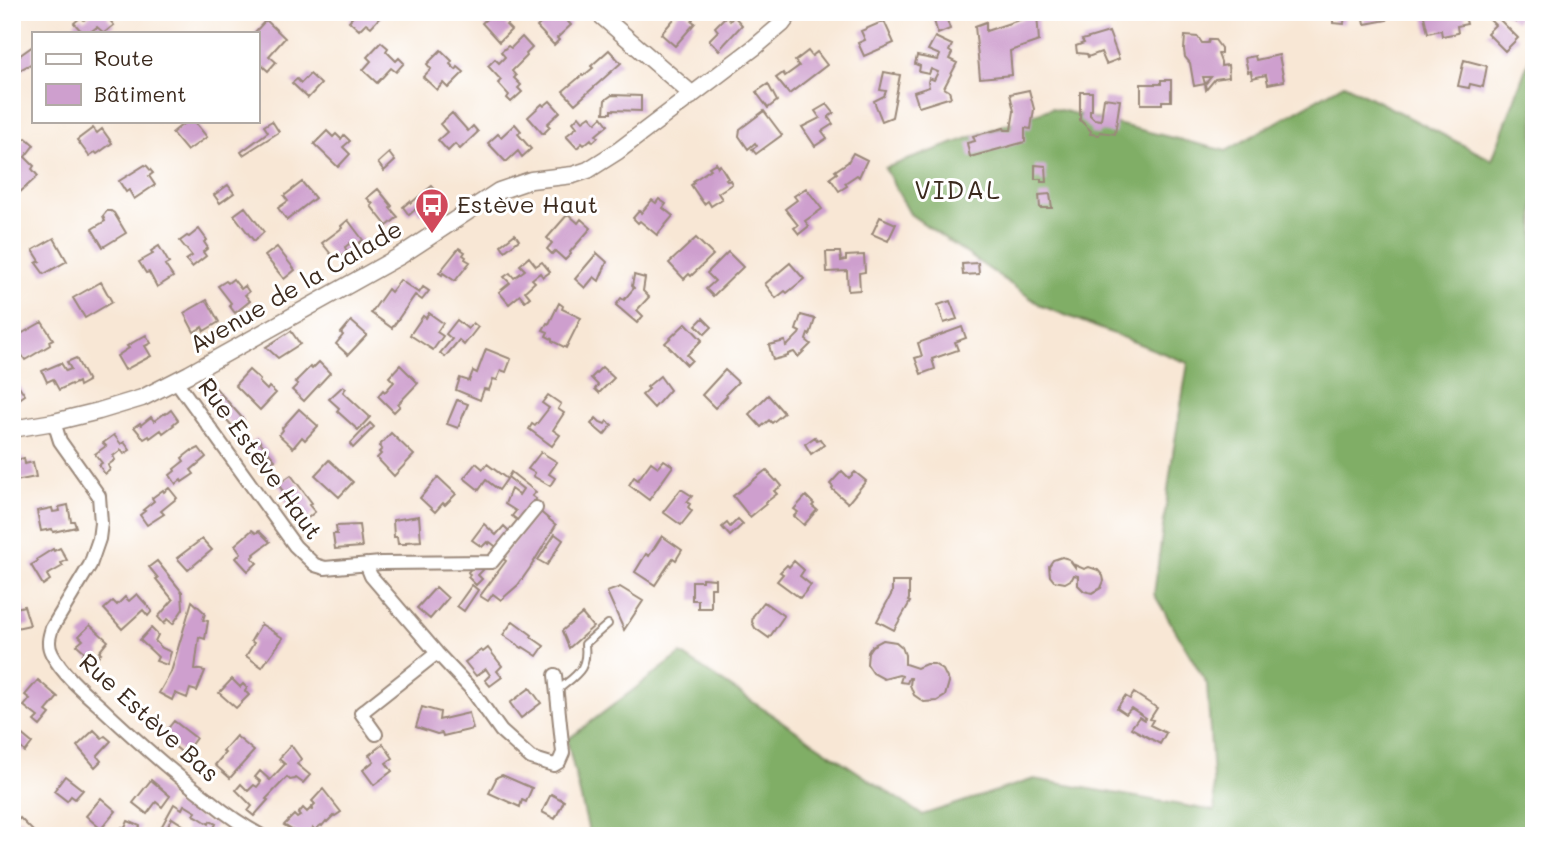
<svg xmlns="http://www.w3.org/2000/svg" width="1546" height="848" font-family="Mali,sans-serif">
  <rect width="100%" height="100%" fill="#fff"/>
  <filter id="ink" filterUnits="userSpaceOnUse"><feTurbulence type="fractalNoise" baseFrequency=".0143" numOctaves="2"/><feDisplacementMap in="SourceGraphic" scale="14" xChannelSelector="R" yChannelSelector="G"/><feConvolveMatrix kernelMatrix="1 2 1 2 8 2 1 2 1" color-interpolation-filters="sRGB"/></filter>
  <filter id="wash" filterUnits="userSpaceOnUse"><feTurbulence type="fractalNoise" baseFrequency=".00686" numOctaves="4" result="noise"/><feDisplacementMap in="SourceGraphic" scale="28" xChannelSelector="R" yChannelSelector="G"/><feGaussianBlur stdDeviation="1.57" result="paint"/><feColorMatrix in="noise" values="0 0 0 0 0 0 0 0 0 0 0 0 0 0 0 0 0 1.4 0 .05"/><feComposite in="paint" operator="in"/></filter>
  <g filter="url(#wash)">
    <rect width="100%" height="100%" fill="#f8e7d5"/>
    <path fill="#80ae66" stroke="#5e6c42" stroke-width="2" d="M1534 46V836H590L567 740 681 654 922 815 1034 779 1215 811 1207 684 1154 594 1173 453 1188 363 1042 306 910 214 885 168 1052 108 1226 151 1344 84 1492 160Z"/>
    <g id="blocks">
      <path fill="#ce9fce" d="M94 12H107L109 15 107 17 114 25 104 33 97 27 89 33H83L74 23 81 17 84 20Z
        M357 12H385L371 27 366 23 359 30 349 21Z
        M494 12 497 14 499 12H518L519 14 506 25 511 30 499 42 482 23Z
        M546 12H559L571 25 557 38 559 40 554 45 537 27 543 21 540 18Z
        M680 12H685L693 19 692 21 695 23 675 46 661 34Z
        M917 12H938L939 16 945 14 950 29 938 34 932 14 919 18Z
        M1333 12 1345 13 1344 24 1333 23Z
        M1363 12H1386L1387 20 1365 24Z
        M1423 12H1464L1467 24 1457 26 1458 33 1442 36 1441 30 1428 33Z
        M1503 12H1530L1526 19 1521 15 1516 22Z
        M1037 14 1039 41 1010 51 1012 75 980 78 975 26 986 22V31Z
        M1495 15 1518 38 1505 51 1487 33 1495 25 1490 20Z
        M726 16 730 21 734 16 742 25 719 50 709 40 718 31 715 27Z
        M266 20 285 38 269 56 276 62 268 71 257 61V33H254Z
        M884 21 894 43 864 56 858 43 865 40 861 31Z
        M1109 32 1119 59 1106 64 1101 52 1088 57 1087 54 1077 53 1076 46 1084 43 1082 40Z
        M1185 36 1198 37 1202 43H1208L1209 40H1215L1221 48V53L1218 54 1221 62V66L1228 65 1229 77 1215 79 1206 90 1205 84 1211 77H1203L1205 84 1194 86 1190 63 1185 57 1184 50Z
        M522 37 532 48 526 54 527 56 512 71 516 76 514 78 521 85 518 88 522 92 511 102 507 98 509 95 498 83 501 80 488 66 495 59 499 63 505 57 501 52 508 46 511 48Z
        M935 37 952 45 949 51 952 53 949 59 957 63 944 88 949 91 951 97 919 107 914 92 929 87 928 82 929 78 934 80 938 72 931 69 929 74 919 72 920 66 915 64 917 56 938 60 940 55 928 50Z
        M381 42 388 48 386 51 396 61 399 58 404 63 396 72 391 68 377 83 363 70 371 61 367 57Z
        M33 46V63L18 71 12 61Z
        M441 50 452 61 450 64 456 70 458 67 464 72 448 88 443 83 437 90 423 77 431 69 427 64Z
        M609 50 621 63 575 104 563 91 582 75 583 76 593 68 591 66Z
        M808 51 812 56 817 52 827 65 789 94 776 78 783 73 785 76 799 66 795 61Z
        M1279 55 1284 81 1268 84 1266 75 1252 78 1251 71 1248 72 1245 58 1255 56 1256 60Z
        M1464 60 1487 66 1483 87 1470 84 1469 88 1458 86Z
        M884 72 900 75 892 117 882 121 874 101 884 96 886 91 880 90Z
        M310 74 321 84 308 98 292 83 297 79 301 83Z
        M1161 80H1171V101H1162V104H1141V84H1161Z
        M768 84 777 101 768 108 756 92Z
        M1029 90 1034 109 1031 129 1025 128V142L970 157 967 143 975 141 973 136 1004 128 1005 130H1011L1014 111 1010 94Z
        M1080 92H1092V110H1090V115L1094 119 1101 120 1104 98 1120 100 1115 134 1100 132 1099 135 1090 134 1091 131 1080 120Z
        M612 95 641 96V111L611 110V113H604L605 100Z
        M550 101 560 112 547 124 550 127 543 134 528 117 542 104 544 106Z
        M827 104 834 113 828 117 833 124 822 131 827 138 815 146 802 127 820 118 815 111Z
        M764 111 782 135 756 154 752 149 757 146 755 143 748 149 739 136 740 129Z
        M452 113 468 131 473 126 478 132 460 149 455 144 448 151 438 140 447 132 440 124Z
        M579 116 583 121 590 116 596 123 602 117 608 125 596 135 598 137 593 142 591 139 584 145 582 143 577 148 566 136 577 127 573 122Z
        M181 121H194L207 137 187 151 172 133 183 124Z
        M272 121 279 132 243 155 241 152 268 132 264 126Z
        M515 124 521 131 518 134 531 149 522 157 518 151 506 162 488 143 498 134 501 137Z
        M93 128 97 133 102 129 112 143 97 154 95 152 89 156 77 140Z
        M327 131 333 137 336 134 341 139 344 135 350 141 343 147 350 154 338 167 314 144Z
        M26 138 34 145 25 157 34 166 32 169 38 176 19 193 12 186 20 178 12 171V150Z
        M389 153 395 161 384 171 378 163Z
        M853 153 867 160 859 177 857 175 845 183 847 186 839 191 830 178 837 173 835 171 848 162Z
        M716 163 718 167 720 165 728 178 726 179 728 181 730 180 732 184 718 193 722 199 711 206 708 201 704 204 691 185 694 183 693 181 711 169 709 167Z
        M145 165 147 166 153 173 149 176 155 185 134 199 129 190 126 192 119 181Z
        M1035 165 1046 166 1047 182H1041V179H1035Z
        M302 182 315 198 287 220 278 208 288 201 284 196Z
        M228 185 234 193 220 203 214 195Z
        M432 186 442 198 433 205 431 203 420 214 416 209 409 215 403 207 410 201 411 203Z
        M806 188 822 209 805 221 809 226 799 234 794 228 798 225 785 209 797 200 794 196Z
        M378 189 392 206 390 208 398 217 387 226 371 206 373 204 367 198Z
        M1050 194 1052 208H1040L1039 195Z
        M659 199 666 204 663 208 673 216 657 235 640 221 638 223 633 218 639 211 641 213 652 200 656 203Z
        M245 207 264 232 254 241 234 215Z
        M107 211H111L114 213 126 233 103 247 92 229 105 221 103 216Z
        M568 214 578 223 581 219 591 228 570 252 571 254 565 260 555 251 552 254 547 249 552 243 547 238Z
        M880 217 896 224 888 241 872 234Z
        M348 220 363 240 355 246 352 242 345 247 347 252 342 256 340 254 334 258 322 243 342 228 341 226Z
        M199 229 207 240 204 242 208 248 203 252 206 256 192 267 186 260 192 256 180 241 187 236 189 237Z
        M515 234 519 240 505 251 501 245Z
        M54 238 67 261 44 274 36 263 40 261 33 250Z
        M696 238 713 255 691 276 689 274 684 279 669 263Z
        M159 246 169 263 165 265 173 277 157 287 149 272 146 273 139 262 153 254 151 251Z
        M277 247 295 270 284 279 265 256Z
        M459 248 465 252 463 255 466 257 465 259 470 262 455 281 443 273 442 275 439 273Z
        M728 252 743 267 713 296 706 289 715 281 707 273Z
        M826 252H840L841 261 846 260V256L864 255 865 272 859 273 860 290 848 291 847 271 827 272Z
        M597 253 607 262 599 281 594 277 585 288 575 279Z
        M529 257 536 266 542 262 550 272 543 277 540 273 532 279 535 282 525 291 530 297 525 301 520 295 509 304 499 292 510 283 504 277 510 273 514 278 525 270 520 265Z
        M790 263 804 279 787 293 785 291 776 298 765 284Z
        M978 263 979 274 963 275 962 264Z
        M634 275 645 278 643 291 649 297 637 310 643 316 637 323 616 305 621 298 624 300 634 288 632 286Z
        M233 279 241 289 245 286 249 292 245 295 250 301 235 313 229 305 231 303 218 286 226 281 228 283Z
        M400 280 419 293 423 287 429 291 422 300 415 295 392 328 371 313 388 289 391 292Z
        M101 282 112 302 85 318 73 298Z
        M207 300 219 322 204 331 202 327 194 332 184 313Z
        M950 301 957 319 944 323 938 305Z
        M559 303 563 306 562 309 581 318 566 348 552 341V339L546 336 548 332 543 330 547 323 549 324Z
        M429 313 443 323 437 332 443 336 433 350 410 335 423 316 426 318Z
        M801 315 815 319 810 335 808 334 806 340 811 344 798 357 794 352 788 354V356L773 360 769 345 785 341 786 346 788 345 799 334 800 332 796 330Z
        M703 318 712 327 705 334 696 325Z
        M457 320 468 329 473 323 478 327 464 345 459 340 445 357 440 353 452 339 446 334Z
        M351 321 367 335 348 355 336 344 343 335 341 333Z
        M42 322 53 339 49 341 50 345 25 360 12 339Z
        M686 323 702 340 687 355 692 360 687 365 665 343Z
        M962 327 966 338 955 342 958 350 932 359 935 369 921 374 915 358 922 356 918 343Z
        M291 331 300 344 278 358 266 347Z
        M146 335 151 343 145 346 151 356 125 370 117 356 129 348 127 346Z
        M486 349 511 359 506 372 501 370 497 380 493 379 489 390 484 389 480 400 456 390 460 378 469 381 473 371 477 373Z
        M76 358 88 381 79 386 78 382 72 385 71 384 59 390 53 379 47 382 42 371 61 363 66 371 71 369 67 362Z
        M319 362 330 373 304 401 292 390 298 384 295 382 310 367 312 369Z
        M400 365 418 383 398 404 400 406 394 412 378 396 383 390 385 392 394 382 389 377Z
        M602 367 614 378 599 393 595 389 598 385 591 378Z
        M249 370 260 380 259 382 267 390 269 387 276 393 260 410 235 385Z
        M725 370 738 382 726 394 727 396 715 408 702 395Z
        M660 376 670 390 654 408 642 395 649 389 647 387Z
        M17 383 25 395 12 404V386Z
        M213 385 244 420 234 428 213 404 214 402 205 391Z
        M343 386 346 388 343 392 370 417 358 430 337 411 339 408 329 399Z
        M548 395 561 404 558 409 564 413 553 430 560 435 552 446 529 429 532 424 535 426 549 408 542 403Z
        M768 395 784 413 772 423 769 420 761 427 749 414Z
        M457 400 468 404 458 428 447 424Z
        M299 409 318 426 305 440 302 437 293 448 279 435 283 430 282 428Z
        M171 410 178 420 173 424 174 425 163 433 161 430 150 438 149 436 144 439 134 427 140 423 141 425 151 417 154 421 165 413 166 414Z
        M596 418 600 422 605 424 607 421 612 425 604 435 591 424Z
        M370 423 374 427 353 448 350 444Z
        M391 433 414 455 394 476 377 458 381 454 379 452 382 449 379 446Z
        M114 435 121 444 124 442 130 450 124 454 121 450 113 456 115 460 108 465 110 470 105 474 99 465 102 463 95 454 106 446 103 443Z
        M815 437 817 440 820 439 824 445 811 454 805 444Z
        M257 438 275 460 264 469 246 447Z
        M199 448 206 457 191 470 194 474 182 482 181 480 176 484 170 475 175 471 174 469 184 461 182 458 192 450 193 451Z
        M541 452 557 462 549 474 555 478 550 486 533 476 535 473 528 469Z
        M24 458 25 464 33 462 36 477 15 481 14 478 12 479V461Z
        M329 460 353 482 339 497 315 475Z
        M664 460 673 466 649 500 629 485 634 477 638 480 651 462 658 467Z
        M476 463 483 469 487 464 507 479 499 490 486 480 479 490 464 478Z
        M766 470 776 481 777 480 782 486 774 491 777 494 765 503 766 504 750 517 733 496Z
        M842 471 849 478 855 472 866 481 848 503 832 489 833 487 830 484Z
        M511 472 536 492 532 496 536 499 529 505 519 521 512 516 516 511 505 504 511 489 519 495 523 489 508 477Z
        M291 475 312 503 309 505 315 512 302 523 284 499 287 497 278 484Z
        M438 477 456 494 445 505 443 503 435 512 420 498Z
        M169 488 177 498 161 511 164 514 147 525 140 515 145 511 143 510 154 501 152 498 163 490 164 492Z
        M681 489 692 496 687 502 690 504 688 507 692 511 681 525 663 512Z
        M806 496 814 504 812 506 817 510 804 525 794 516 798 512 794 509Z
        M68 505 71 521H74L76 527 53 532 52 529 41 531 37 511 52 508 53 512 60 511 59 507Z
        M538 510 556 525 530 568 518 585 501 600 493 594 488 601 480 596 506 561 502 558Z
        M419 516 421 541 406 542V544H398L397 537H394L393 520Z
        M738 519 743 524 730 536 722 527 727 523 730 527Z
        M484 524 496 535 504 526 511 533 499 549 490 542 489 544 487 542 482 547 472 540Z
        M359 525 362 547 335 549 333 534H337L336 526Z
        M252 530 256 533 259 531 270 542 254 554 255 555 252 558 257 563 248 571 236 558 241 553 235 545Z
        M555 534 563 540 547 565 538 560Z
        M662 536 682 550 676 560 673 558 655 585 635 572 646 554 649 556Z
        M202 539 212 550 188 570 177 558Z
        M60 548 67 560 61 563 63 566 47 575 50 580 43 585 31 565 38 561 37 559 53 549 54 551Z
        M1062 557 1069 559 1075 567V565L1084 569 1089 567 1098 570 1103 576 1104 581 1101 588 1092 593 1084 591 1078 585V576L1074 575 1072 579 1065 583 1054 581 1050 576 1049 566 1053 560Z
        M157 561 182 592 183 609 173 624 167 619 164 624 158 617 173 600 156 579 158 578 149 567Z
        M794 561 804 570 800 576 811 585 800 598 777 581 783 574 780 572 787 565 789 567Z
        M476 563 483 570 478 575 482 579 476 585 468 577 470 575 468 572Z
        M702 578 715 579V588H711V608H698V600H692V581H702Z
        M892 582H909V599L908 601 910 602 894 630 877 621 892 593Z
        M472 585 478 590 464 611 457 606Z
        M436 587 448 598 430 619 417 608Z
        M620 587 643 601 624 630 607 592Z
        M137 594 152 611 148 616 143 610 122 629 104 609 113 601 117 605 125 597 129 601Z
        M192 601 205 613 203 620 208 621 205 639 199 637 195 669 205 671 197 691 190 689 187 698 175 693 172 700 159 693 171 672Z
        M764 602 784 616 769 638 755 628 752 622 753 616Z
        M24 606 30 625 16 628 17 632 12 633V609Z
        M582 614 593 627 569 648 562 631Z
        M513 621 532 635 531 637 544 646 537 656 523 647 522 648 503 635Z
        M261 624 283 638 262 667 246 656 254 643 251 641Z
        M90 625 108 641 99 652 101 653 93 662 83 654 85 652 77 645 83 640 79 636Z
        M151 628 158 635 155 641 162 648 171 652 167 665 156 661 158 657 140 640Z
        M883 640 896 642 902 647 905 655V664L917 668 926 664H934L943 670 949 682 945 696 937 701 924 702 914 695 910 685 911 678H909L907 683 900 682 902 676 899 675 884 679 873 673 867 664 868 652 872 646Z
        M488 648 502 666 497 671 502 677 490 686 485 680 490 675 486 669 476 676 465 662 481 650 483 652Z
        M232 679 240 687 243 684 247 688 245 691 249 695 236 708 219 693Z
        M38 680 58 697 46 711 50 714 40 726 34 721 38 717 24 706 30 699 25 695Z
        M530 688 541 703 521 718 510 703Z
        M1134 693 1157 708 1150 719 1153 720 1150 725 1166 733 1160 744 1131 728 1139 717 1144 720 1146 718 1131 708 1126 714 1117 708 1125 696 1130 699Z
        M422 707 440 712 439 720 469 713 473 729 443 736 442 733 437 734 416 727Z
        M174 721 196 738 184 754 162 736Z
        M14 728 32 743 25 752 21 748 16 754 12 751Z
        M94 730 102 738 105 736 111 741 97 756 101 761 95 767 77 746Z
        M236 736 254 751 230 778 215 765 225 753 223 751Z
        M383 744 393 758 386 763 392 771 374 785 363 770 374 761 369 755Z
        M291 745 301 759 297 764 310 775 303 783 296 778 295 779 290 780 287 777 266 799 268 800 254 816 248 811 252 806 236 790 241 784 248 791 254 785 257 787 261 782 255 777 260 771 270 780 285 764 279 759Z
        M502 775 532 788 526 802 522 800 520 807 489 793 497 777Z
        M65 776 83 790 75 799 71 796 67 801 54 791Z
        M151 780 170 796 162 807 156 802 147 814 133 803Z
        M323 789 341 812 335 816 334 815 327 822 326 821 322 826 321 825 315 830 313 828 306 836H302L284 825 294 815 297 818 300 816 298 814 303 808 307 812 310 809 312 810 313 809 311 808 315 804 312 801Z
        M551 794 564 801 555 819 542 812Z
        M101 798 116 811 101 829 86 816Z
        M174 804 182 809 184 805 196 812 194 815 198 817 209 824 210 821 216 824 210 834 214 836H195L185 830 186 827 172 818 162 836 158 833Z
        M20 818 38 836H12V826Z
        M128 821 140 826 138 836H119L122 827 125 828Z"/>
    </g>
  </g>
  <g filter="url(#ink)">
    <use href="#blocks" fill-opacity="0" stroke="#9a887a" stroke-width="2"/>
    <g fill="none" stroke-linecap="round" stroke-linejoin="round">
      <g stroke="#9a887a" stroke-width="10">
        <path id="service" d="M558 690C577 674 588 670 585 644L608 624"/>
      </g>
      <g stroke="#9a887a" stroke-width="16">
        <path id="minor" d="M176 381 295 546 315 565 325 568 381 563 492 562 536 508
          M54 422 60 441 99 496 101 523 99 539 90 565 52 628C49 637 47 645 52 654 63 675 85 693 103 709 137 741 171 772 209 800 226 814 243 826 262 836
          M366 564 371 576 437 653 471 689 501 731 531 758 554 765 559 762 563 753 555 675
          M376 734 361 713 437 653"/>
      </g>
      <g stroke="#9a887a" stroke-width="19">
        <path id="tertiary" d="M597 12 687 90 691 96
          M12 429 54 422 99 411 142 398 189 374 400 256 499 191 531 180 573 175 588 170 618 151 755 47 782 24 791 12"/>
      </g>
      <use href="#service" stroke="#fff" stroke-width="6"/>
      <use href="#minor" stroke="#fff" stroke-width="12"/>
      <use href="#tertiary" stroke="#fff" stroke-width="16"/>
    </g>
  </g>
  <defs>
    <g id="bus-pin" transform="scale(1.75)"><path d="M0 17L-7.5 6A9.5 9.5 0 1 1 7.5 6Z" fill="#d1495b" stroke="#fff"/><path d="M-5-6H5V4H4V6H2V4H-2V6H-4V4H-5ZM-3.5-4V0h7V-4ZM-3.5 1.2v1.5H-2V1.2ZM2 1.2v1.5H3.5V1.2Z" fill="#fff"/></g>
  </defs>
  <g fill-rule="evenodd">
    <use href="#bus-pin" x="432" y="205"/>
  </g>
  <g text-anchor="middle" stroke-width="6" stroke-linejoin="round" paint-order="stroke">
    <g font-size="24" fill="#3b2a1e" stroke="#fff" text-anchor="start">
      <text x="457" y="213">Estève Haut</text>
    </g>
    <g font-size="24" fill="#3b2a1e" stroke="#fff">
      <text transform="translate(296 287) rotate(-30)" y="8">Avenue de la Calade</text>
      <text transform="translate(260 459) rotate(54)" y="8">Rue Estève Haut</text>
      <text transform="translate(149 718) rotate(42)" y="8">Rue Estève Bas</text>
    </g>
    <g font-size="26" letter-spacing="2" fill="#3b2a1e" stroke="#fff">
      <text x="958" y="199">VIDAL</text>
    </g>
  </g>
  <rect width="1546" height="848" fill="none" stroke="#fff" stroke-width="42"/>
  <rect x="32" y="32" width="228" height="91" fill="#ffffff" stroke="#b1aaa5" stroke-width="2"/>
  <rect x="46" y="54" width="35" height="10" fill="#ffffff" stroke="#b1aaa5" stroke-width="2"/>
  <text x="94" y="66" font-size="21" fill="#3b2a1e">Route</text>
  <rect x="46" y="84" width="35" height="21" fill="#ce9fce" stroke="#b1aaa5" stroke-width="2"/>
  <text x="94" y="102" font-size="21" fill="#3b2a1e">Bâtiment</text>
</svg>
